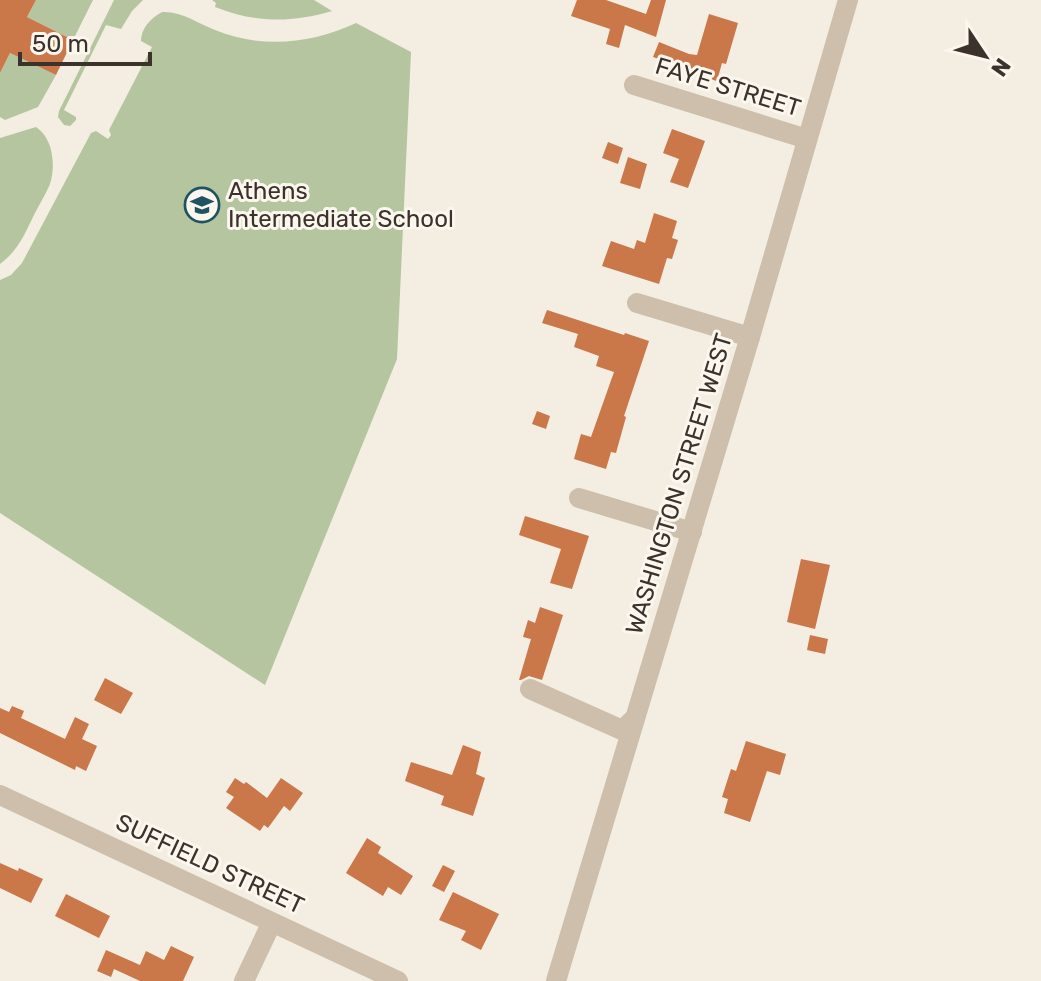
<svg xmlns="http://www.w3.org/2000/svg" width="1041" height="981" font-family="Rubik,sans-serif">
  <rect width="100%" height="100%" fill="#f4ede1"/>
  <path fill="#b4c59f" d="M36 0H93L73 40 27 17Z
    M114 0H143L132 11 121 29 106 25 64 110 76 117V120L70 126 64 125 58 117 59 111Z
    M212 0H314L332 11C291 23 255 23 215 7L216 3Z
    M162 12C182 11 197 23 215 30 262 49 311 44 356 23L411 52 397 359 265 685 0 513V280L11 275 22 263 91 133 96 131 108 139 111 135 109 130 152 47 141 41C141 28 151 18 162 12Z
    M10 53 56 75 38 107 5 120 0 117V73Z
    M36 127C53 138 56 165 50 184 46 194 40 203 35 213 25 233 19 250 0 264V138Z"/>
  <path fill="#ca7749" d="M0 0H36L27 17 73 40 56 75 10 53 0 73Z
    M577 0H606L646 14 651 0H666L656 37 625 25 619 48 606 44 610 29 571 16Z
    M709 14 738 23 726 64 722 63 717 81 684 72 685 68 653 57 659 42 689 54 697 55Z
    M672 129 705 141 688 188 670 182 679 159 663 153Z
    M608 142 623 148 618 164 602 158Z
    M628 157 647 164 640 189 620 183Z
    M654 213 677 221 672 238 678 240 672 259 667 258 659 284 602 266 611 241 634 249 637 240 645 243Z
    M547 310 624 335 625 333 649 341 624 416 626 417 616 453 611 452 606 469 574 459 581 434 591 437 614 372 596 366 599 356 574 347 578 334 542 323Z
    M537 411 550 416 546 429 532 424Z
    M525 516 589 536 572 589 550 583 561 549 519 535Z
    M801 559 830 565 815 629 787 622Z
    M540 607 563 615 542 680 529 676 521 680H519L531 639 523 637 528 620 535 623Z
    M810 635 828 639 825 654 807 650Z
    M105 678 133 693 121 714 94 700Z
    M12 706 24 711 21 718 65 739 75 717 89 724 82 739 97 746 86 771 76 766 75 770 0 733V708L9 712Z
    M746 741 786 754 780 775 767 771 750 822 724 813 728 799 722 797 731 769 736 771Z
    M463 745 481 752 476 774 485 778 473 816 441 805 444 796 405 781 411 762 452 775Z
    M235 778 244 784 246 782 267 798 281 778 303 793 290 811 284 806 268 828 264 825 260 831 226 808 234 797 226 792Z
    M367 838 381 847 378 853 413 876 401 895 388 887 383 896 346 873Z
    M0 863 18 871 19 868 43 879 31 903 0 888Z
    M443 865 455 871 444 892 432 886Z
    M453 892 499 914 481 950 461 940 466 931 439 920Z
    M66 894 110 916 99 938 55 916Z
    M171 946 194 957 183 981H140L114 969 111 977 97 971 106 950 140 965 146 951 164 960Z"/>
  <g fill="none" stroke-linecap="round" stroke-linejoin="round">
    <path stroke="#cdbfab" stroke-width="20" d="M634 85 807 139
      M637 303 750 337
      M579 498 692 532
      M530 689 622 730 635 718
      M0 795 398 981
      M244 981 272 922"/>
    <path stroke="#cdbfab" stroke-width="20" d="M556 981 750 337 848 0"/>
  </g>
  <defs>
    <g id="school-ring" transform="scale(1.8)"><circle r="9.5" fill="#fbf7ee" stroke="#1e535f" stroke-width="1.5"/><path d="M0-5L7-2L0 1L-7-2ZM-4 1L0 2.5L4 1V4Q0 6-4 4Z" fill="#1e535f"/></g>
  </defs>
  <g fill-rule="evenodd">
    <use href="#school-ring" x="202" y="205"/>
  </g>
  <g text-anchor="middle" stroke-width="6" stroke-linejoin="round" paint-order="stroke">
    <g font-size="24" fill="#3b322b" stroke="#fbf7ee">
      <text transform="translate(728 87) rotate(17)" y="8">FAYE STREET</text>
      <text transform="translate(679 484) rotate(-73)" y="8">WASHINGTON STREET WEST</text>
      <text transform="translate(210 864) rotate(25)" y="8">SUFFIELD STREET</text>
    </g>
    <g font-size="24" fill="#3b322b" stroke="#fbf7ee" text-anchor="start">
      <text x="228" y="199">Athens<tspan x="228" dy="28">Intermediate School</tspan></text>
    </g>
  </g>
  <g transform="translate(985 56) rotate(125)" stroke="#fbf7ee" stroke-width="6" paint-order="stroke">
  <path d="M0-6L14 30L0 20L-14 30Z" fill="#3b322b"/>
  <text y="-12" font-size="22" font-weight="bold" text-anchor="middle" fill="#3b322b">N</text>
  </g>
  <path d="M20 52v12h130v-12" fill="none" stroke="#3b322b" stroke-width="4"/>
  <text x="32" y="52" font-size="24" fill="#3b322b" stroke="#fbf7ee" stroke-width="6" paint-order="stroke">50 m</text>
</svg>
